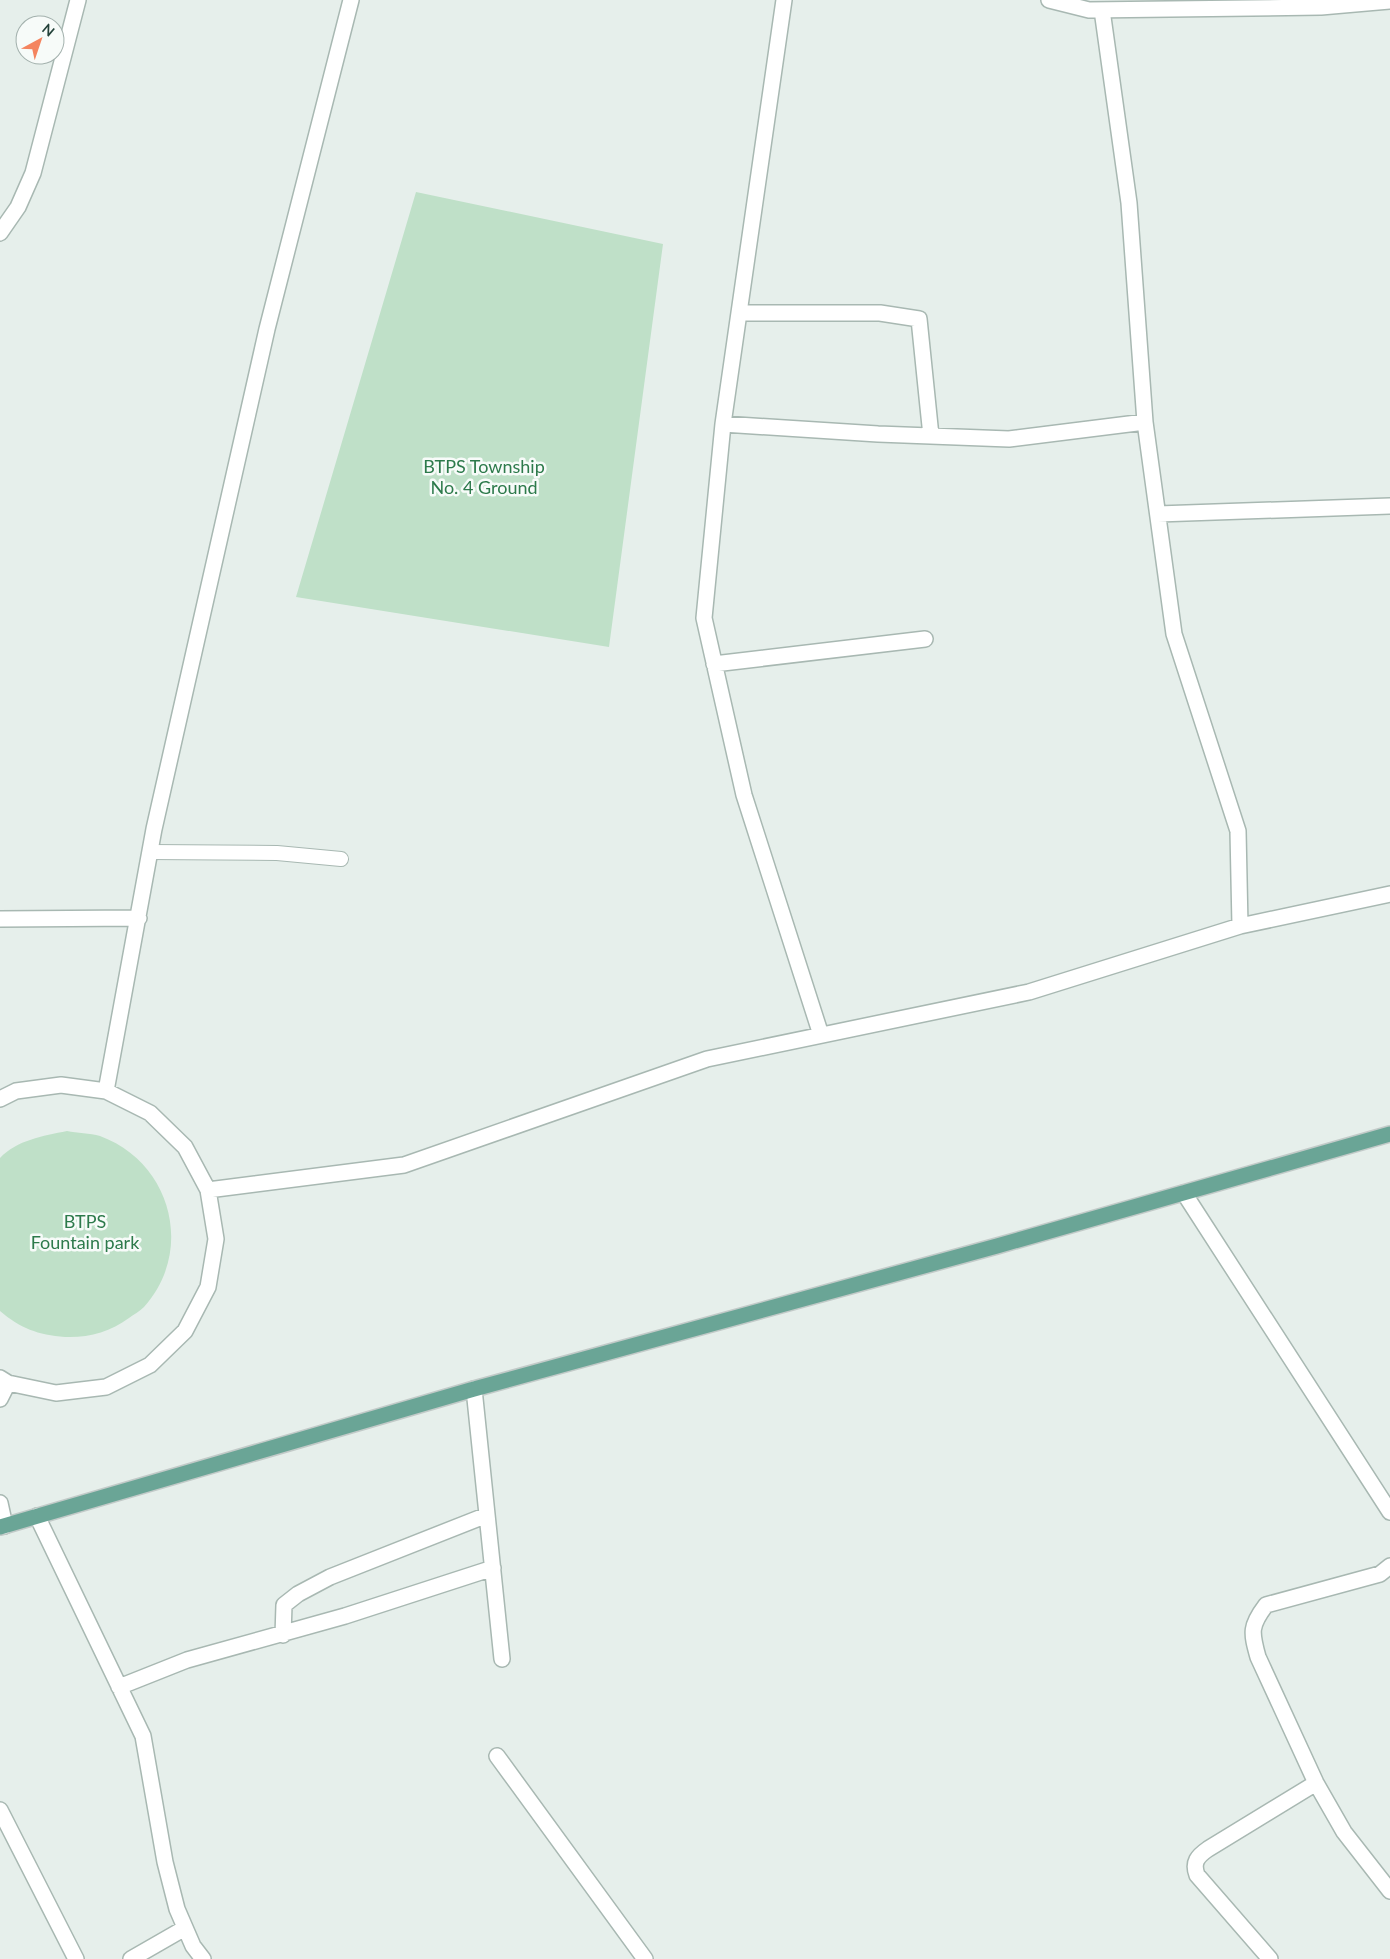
<svg xmlns="http://www.w3.org/2000/svg" width="1390" height="1959" font-family="Lato,sans-serif">
  <rect width="100%" height="100%" fill="#e6efeb"/>
  <path fill="#bfe0c8" d="M416 192 663 244 609 647 296 597Z
    M67 1131C77 1133 90 1133 100 1136 171 1162 195 1250 144 1307 140 1311 133 1315 129 1318 110 1332 88 1338 65 1337 38 1335 20 1328 0 1311V1158C17 1140 43 1136 67 1131Z"/>
  <g fill="none" stroke-linecap="round" stroke-linejoin="round">
    <g stroke="#a8b8b2" stroke-width="16">
      <path id="service" d="M150 852 277 853 341 859"/>
    </g>
    <g stroke="#a8b8b2" stroke-width="18">
      <path id="minor" d="M784 0 723 424 704 618 744 795 821 1035
        M1049 0 1089 10 1321 7 1390 1
        M1102 10 1129 203 1145 422 1174 634 1238 831 1240 926
        M0 233 18 207 33 173 78 0
        M739 313H880L919 319 931 436
        M723 424 878 434 1009 439 1145 422
        M1158 514 1390 506
        M714 664 925 639
        M0 919 139 918
        M106 1091 154 829 267 329 351 0
        M0 1099 16 1091 61 1085 106 1091 150 1113 185 1147 208 1190 216 1239 208 1287 185 1331 150 1365 106 1387 56 1393 8 1383 0 1378
        M208 1190 404 1165 707 1059 1029 992 1240 926 1390 894
        M1184 1193 1390 1512
        M474 1389 502 1659
        M0 1399 8 1383
        M0 1503 5 1526
        M37 1516 143 1736 165 1862 177 1909 193 1946 203 1959
        M1390 1566 1380 1574 1266 1605C1250 1626 1251 1632 1258 1657L1316 1783 1344 1832 1390 1891
        M283 1635 284 1605 298 1594 330 1577 487 1515
        M119 1687 187 1660 345 1616 493 1568
        M497 1756 645 1959
        M0 1810 76 1959
        M131 1959 185 1928
        M1270 1959 1197 1875C1192 1862 1198 1856 1208 1849L1316 1783"/>
    </g>
    <g stroke="#c2cac8" stroke-width="18">
      <path id="primary" d="M0 1527 474 1389 997 1246 1390 1134"/>
    </g>
    <use href="#service" stroke="#fff" stroke-width="14"/>
    <use href="#minor" stroke="#fff" stroke-width="15"/>
    <use href="#primary" stroke="#6aa596" stroke-width="15"/>
  </g>
  <g text-anchor="middle" stroke-width="5" stroke-linejoin="round" paint-order="stroke">
    <g font-size="18" fill="#2d7a4b" stroke="#f7fbf9">
      <text x="484" y="473">BTPS Township<tspan x="484" dy="21">No. 4 Ground</tspan></text>
      <text x="85" y="1228">BTPS<tspan x="85" dy="21">Fountain park</tspan></text>
    </g>
  </g>
  <g transform="translate(40 40) rotate(40)"><circle r="24" fill="#f7fbf9" stroke="#a3b1ad"/>
  <path d="M0-4L9 19L0 12L-9 19Z" fill="#f4845f"/>
  <text y="-8" font-size="14" font-weight="bold" text-anchor="middle" fill="#24423a">N</text>
  </g>
</svg>
